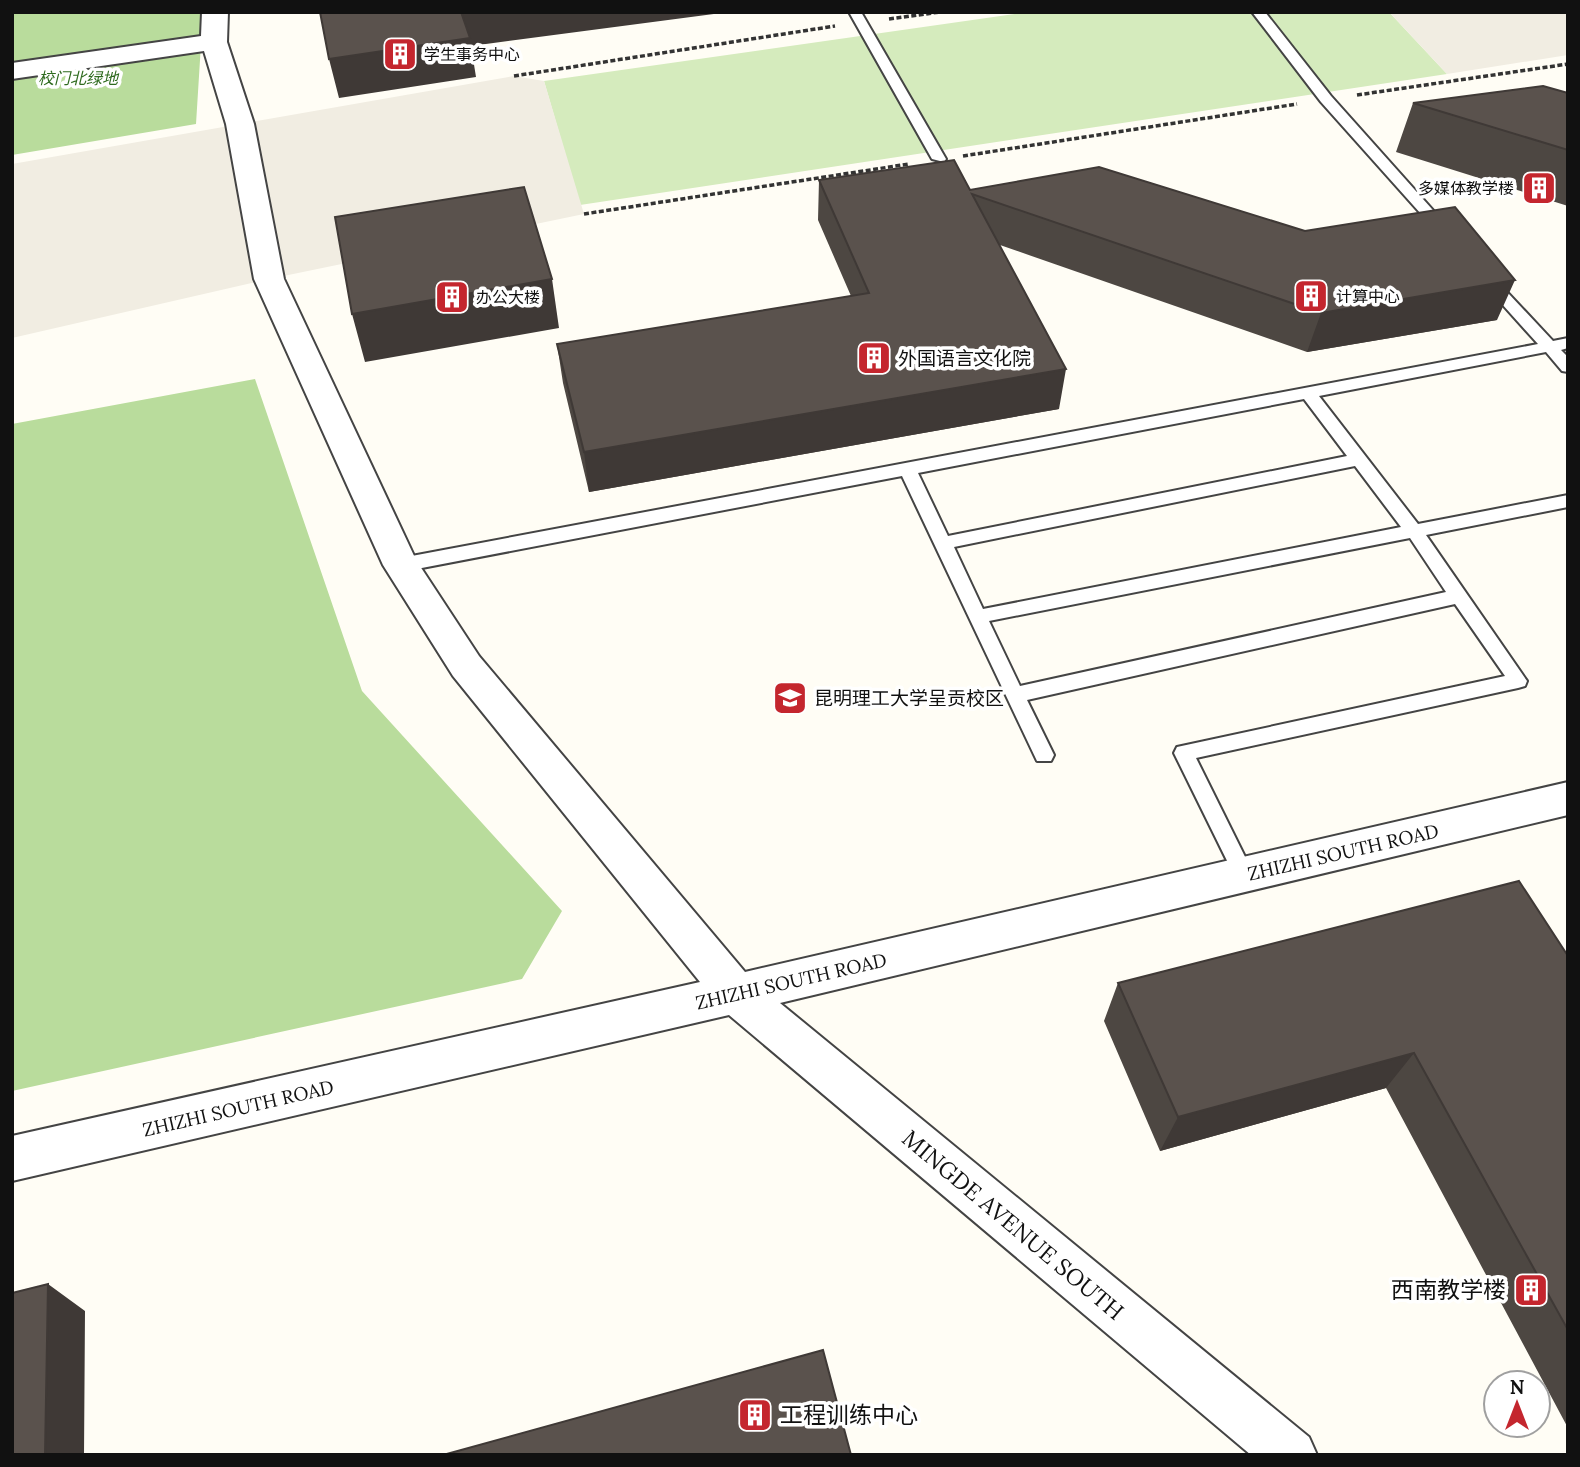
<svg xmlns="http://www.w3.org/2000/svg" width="1580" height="1467" font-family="Lora,'Noto Sans SC',serif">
  <rect width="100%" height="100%" fill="#fffdf5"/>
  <path fill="#d5ebbd" d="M1028 12H1389L1447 74 580 205 544 81Z"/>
  <path fill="#b9dc9c" d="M12 12H203L196 124 12 155Z
    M255 379 362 691 562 911 522 979 12 1091V424Z"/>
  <path fill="#f1ede2" d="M1389 12H1568V55L1447 74Z
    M514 76 544 81 584 214 269 279 12 338V164Z"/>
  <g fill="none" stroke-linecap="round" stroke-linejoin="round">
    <g stroke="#444" stroke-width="4">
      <path id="lane" d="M849 12H861L946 159 944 162 932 159Z
        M1252 12H1265L1331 96 1448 227V233H1438L1321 102Z
        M1489 276 1494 278 1553 341 1568 338V348L1561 350 1568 357V372L1562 371 1546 352 1319 396 1418 524 1568 495V507L1426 535 1527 681 1525 686 1518 688 1196 758 1254 875 1251 881 1244 884 1237 881 1174 753 1177 747 1505 676 1455 604 1027 700 1054 755 1051 761H1037L902 476 401 572 392 565 401 558 1538 344 1484 284V278ZM1304 399 1347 456 948 536 918 473ZM1355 466 1401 527 983 609 954 547ZM1410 538 1446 592 1020 686 989 621Z"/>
    </g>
    <g stroke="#444" stroke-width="4">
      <path id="street" d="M202 12H228L227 42 254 124 284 279 416 560 479 656 745 972 1568 782V815L780 1003 1309 1437 1317 1455H1251L729 1015 12 1181V1136L700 982 453 676 383 565 254 279 226 124 204 51 12 79V63L201 36Z"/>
    </g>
    <path stroke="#333" stroke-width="3.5" stroke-dasharray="5 2.5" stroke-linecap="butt" d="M889 19 940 12
      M514 76 835 26
      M1357 95 1568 64
      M963 156 1297 104
      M584 214 909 164"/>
    <use href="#lane" fill="#fff" fill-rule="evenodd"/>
    <use href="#street" fill="#fff" fill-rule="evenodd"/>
  </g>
  <path fill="#4d4742" d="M1568 93V206L1396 152 1413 103Z
    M819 180 970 190 1497 320 1307 352 1000 245 1059 409 589 492 563 383 557 344 851 296 818 220Z
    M1568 956V1428L1386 1088 1160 1151 1104 1021 1118 983Z"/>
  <path fill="#3f3936" d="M461 12H729L471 46 476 77 339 98 329 59Z
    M552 279 559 328 365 362 352 314Z
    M1515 280 1497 320 1307 352 1321 313Z
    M1066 369 1059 409 589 492 584 452Z
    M1414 1053 1386 1088 1160 1151 1178 1117Z
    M48 1284 85 1311 84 1455H45Z"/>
  <path fill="#5a524d" stroke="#3f3936" stroke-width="2" d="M320 12H461L470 38 329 59Z
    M1543 86 1568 93V150L1413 103Z
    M954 160 970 190 1099 167 1305 231 1455 207 1515 280 1321 313 972 194 1066 369 584 452 557 344 869 293 819 180Z
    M524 187 552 279 352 314 335 217Z
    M1519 881 1568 956V1330L1414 1053 1178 1117 1118 983Z
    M48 1284 45 1455H12V1293Z
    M823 1350 851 1455H443Z"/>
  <defs>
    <g id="building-square" transform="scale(1.75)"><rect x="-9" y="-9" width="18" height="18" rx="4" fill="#c4262e" stroke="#fff"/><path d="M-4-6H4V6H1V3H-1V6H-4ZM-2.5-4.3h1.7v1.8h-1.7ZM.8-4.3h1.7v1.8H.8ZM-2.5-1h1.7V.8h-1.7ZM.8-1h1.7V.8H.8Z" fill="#fff"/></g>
    <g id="university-square" transform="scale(1.75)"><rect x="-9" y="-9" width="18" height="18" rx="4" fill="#c4262e" stroke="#fff"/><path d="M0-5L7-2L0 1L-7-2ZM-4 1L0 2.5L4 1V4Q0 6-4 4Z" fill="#fff"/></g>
  </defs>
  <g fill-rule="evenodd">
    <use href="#building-square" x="400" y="54"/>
    <use href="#building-square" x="1539" y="188"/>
    <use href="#building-square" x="1311" y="296"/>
    <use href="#building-square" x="452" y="297"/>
    <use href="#building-square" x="874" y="358"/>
    <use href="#university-square" x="790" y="698"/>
    <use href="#building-square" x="1531" y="1290"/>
    <use href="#building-square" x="755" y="1415"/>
  </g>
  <g text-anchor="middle" stroke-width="7" stroke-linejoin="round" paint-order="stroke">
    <g font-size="16" fill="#111" stroke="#fff" text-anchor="start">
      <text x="424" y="60">学生事务中心</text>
      <text x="1514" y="194" text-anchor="end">多媒体教学楼</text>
      <text x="1336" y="302">计算中心</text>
      <text x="476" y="303">办公大楼</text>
    </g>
    <g font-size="16" font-style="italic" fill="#2f6b1f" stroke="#fff">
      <text x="78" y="84">校门北绿地</text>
    </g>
    <g font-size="19" fill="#111" stroke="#fff" text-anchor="start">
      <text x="898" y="365">外国语言文化院</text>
      <text x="814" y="705">昆明理工大学呈贡校区</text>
    </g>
    <g font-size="19" fill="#111" stroke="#fff">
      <text transform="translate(1343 852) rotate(-13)" y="7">ZHIZHI SOUTH ROAD</text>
      <text transform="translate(791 981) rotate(-13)" y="7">ZHIZHI SOUTH ROAD</text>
      <text transform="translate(238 1108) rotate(-13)" y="7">ZHIZHI SOUTH ROAD</text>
    </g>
    <g font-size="23" fill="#111" stroke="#fff">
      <text transform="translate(1013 1225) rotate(40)" y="8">MINGDE AVENUE SOUTH</text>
    </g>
    <g font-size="23" fill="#111" stroke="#fff" text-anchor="end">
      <text x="1506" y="1298">西南教学楼</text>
      <text x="780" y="1423" text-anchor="start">工程训练中心</text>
    </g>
  </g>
  <rect width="1580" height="1467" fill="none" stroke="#111111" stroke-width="28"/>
  <g transform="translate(1517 1404)"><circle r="33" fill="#ffffff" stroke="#a0a0a0" stroke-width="2"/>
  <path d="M0-5L12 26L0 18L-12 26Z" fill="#c4262e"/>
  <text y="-10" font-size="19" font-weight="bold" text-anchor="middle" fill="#111111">N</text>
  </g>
</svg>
